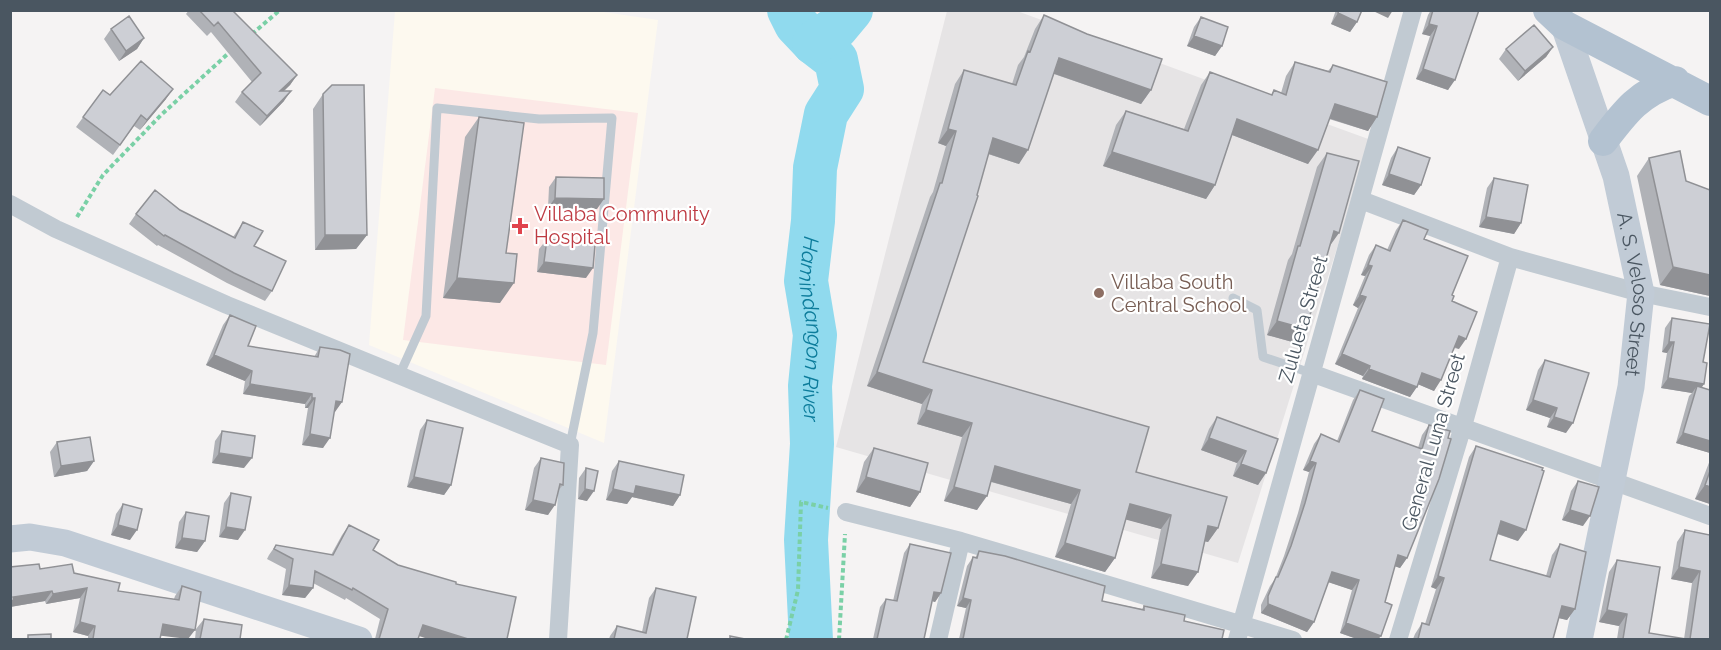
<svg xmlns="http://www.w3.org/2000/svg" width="1721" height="650" font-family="Raleway,sans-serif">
  <rect width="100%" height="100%" fill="#f5f3f3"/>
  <path fill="#fdf9ef" d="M590 10 658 20 604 443 369 345 395 11Z"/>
  <path fill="#e6e4e5" d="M947 11H1017L1371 140 1238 563 836 447Z"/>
  <path fill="#fce8e6" d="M435 88 638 113 606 365 403 340Z"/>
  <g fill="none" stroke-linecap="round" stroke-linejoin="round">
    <g stroke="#90daee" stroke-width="44">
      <path id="s1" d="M789 10 796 24 814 43 836 60 842 89 826 114 815 168 813 221 806 281 815 335 810 386 812 444 806 540 811 640"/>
      <path d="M814 43 836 28 851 10"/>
    </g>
    <path stroke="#7ad0a6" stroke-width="4" stroke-dasharray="4.5 3" stroke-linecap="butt" d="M252 34 280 10
      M77 217 103 175 161 115 232 50
      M786 640 798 590 801 502 828 508
      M839 640 845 534"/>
    <path stroke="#c1cad2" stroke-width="9" d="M1233 298 1257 310 1263 357 1311 373
      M399 376 426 316 437 108 539 119 612 118 593 333 570 445"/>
    <path stroke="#c1cad2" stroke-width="18" d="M1361 200 1510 257 1641 293 1710 307
      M10 204 56 229 227 305 570 445 558 640
      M1311 373 1710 516
      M846 512 961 541 1293 640
      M938 640 961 541
      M1237 640 1413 10
      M1398 640 1463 426 1510 257"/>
    <g stroke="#c1cbd6" stroke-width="27">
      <path id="s2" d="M1564 25 1616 176 1641 293 1631 387 1579 640"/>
      <path d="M10 539 30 537 65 543 359 640"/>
    </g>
    <path stroke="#b3c2d1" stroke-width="30" d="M1548 10 1564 25 1710 101
      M1603 141C1625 112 1639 93 1675 81"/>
  </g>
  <path fill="#b0b2b7" d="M189 10H232L297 75 290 85 284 91V101L260 126 235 102 242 92 252 82 211 32 207 36 186 14Z
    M1336 10H1362L1357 22 1350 32 1331 24Z
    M1431 10H1479L1448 90 1416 79 1430 36 1422 34 1428 15Z
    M1044 15 1151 90 1141 104 1054 74 1019 164 988 154 923 362 1136 472 1218 528 1208 542 1205 541 1188 586 1151 578 1161 529 1126 519 1115 558 1105 572 1055 557 1071 504 991 482 977 510 944 501 962 437 917 424 922 404 867 386 930 197 933 192 946 146 938 143 955 84 964 70 1012 84 1018 65 1024 57 1035 29Z
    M1201 17 1222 46 1215 56 1187 46 1194 27Z
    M111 29 144 38 137 49 119 61 104 39Z
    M1553 47 1546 57 1518 81 1499 59 1506 49Z
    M1295 62 1328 71 1333 65 1377 117 1368 131 1329 119 1308 164 1232 135 1215 185 1206 199 1103 166 1116 125 1126 111 1184 129 1201 85 1210 72 1271 95 1274 90 1281 93 1286 76Z
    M103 90 110 95 166 99 140 130 134 126 113 155 76 127Z
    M323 94 367 235 356 249 315 250 313 109Z
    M479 117 506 253 500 303 443 298 465 137Z
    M1398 147 1421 185 1414 195 1382 185 1391 158Z
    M1327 153 1329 246 1306 329 1296 343 1267 335 1288 260 1292 254 1317 167Z
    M1649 158 1686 181 1710 190V296L1660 285 1637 176Z
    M556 177 597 209 548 208 549 187Z
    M1494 178 1521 223 1514 234 1479 227 1487 188Z
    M180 210 233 237 243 222 254 246 272 291 265 301 227 283 158 245 157 246 129 224 136 214Z
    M1403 220 1424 239 1452 295 1459 349 1454 348 1434 391 1418 384 1410 397 1362 379 1363 376 1335 364 1358 308 1353 305 1365 276 1361 275 1369 255 1376 245 1387 250 1396 230Z
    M547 239 586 278 537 272 539 249Z
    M230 315 248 346 314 357 320 347 342 402 334 412 323 448 302 445 308 408H305V404L243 394 245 381 206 365 223 325Z
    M1672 318 1703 362 1704 384 1701 388 1710 390V453L1676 443 1689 396 1692 393 1661 388 1667 353 1662 352 1665 328Z
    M1545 360 1566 433 1547 427 1550 418 1526 410 1538 370Z
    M1360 390 1372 431 1418 448 1422 435 1429 425 1407 558 1400 568 1395 566 1385 602 1381 636 1378 639H1357L1340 633 1352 590 1328 582 1314 622 1307 632 1261 613V605L1270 586 1275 579 1284 556 1298 513 1309 472 1303 470 1314 444 1321 434 1337 441 1353 400Z
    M1217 417 1278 439 1258 485 1233 476 1237 463 1201 450 1209 429Z
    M427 420 451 485 444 495 407 487 420 430Z
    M222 431 244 468 212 463 215 441Z
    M57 442 94 461 87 471 54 477 50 452Z
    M1476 446 1518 541 1497 534 1490 560 1546 576 1552 555 1560 544 1575 609 1567 620 1559 618 1553 639H1413L1415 634 1422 623 1425 624 1436 589 1431 587 1469 457Z
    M874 448 920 492 910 507 856 492 864 462Z
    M541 458 563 485 558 491 548 515 525 510 534 468Z
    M1710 460V504L1695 499Z
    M619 461 680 495 673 506 632 497 627 504 606 500 612 471Z
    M586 468 587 501 578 499 579 478Z
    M1578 481 1583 526 1562 520 1571 491Z
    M231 493 238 540 219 537 224 503Z
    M123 504 130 540 111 535 116 514Z
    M186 512 205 541 197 552 175 548 179 522Z
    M349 525 373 550 419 637 418 639H375L380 619 346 598 345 600 313 583V588L305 598 282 595 286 569 267 559 269 555 276 545 331 555 342 535Z
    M1685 530 1710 535V639H1617L1619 626 1599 622 1609 572 1617 560 1649 633 1684 639 1692 583 1671 579 1677 542Z
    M910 544 941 593 935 602 932 601 924 639H873L880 607 886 599 893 601 904 553Z
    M979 551 1102 601 1142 609 1144 606 1184 621 1222 639H959L966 608 957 606 967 566 973 557 975 558Z
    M10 567 74 573 118 591 174 599 175 596 182 586 201 592 160 635V639H88V636L73 632 80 598 46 604 45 601 10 607Z
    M656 588 687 639H609L610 636 617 626 642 632 649 598Z
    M204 619 240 639H195L196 629Z"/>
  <path fill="#909195" d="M1371 10H1393L1388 18Z
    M1338 13 1357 22 1350 32 1331 24Z
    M1429 24 1437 26 1430 36 1422 34Z
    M1194 36 1222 46 1215 56 1187 46Z
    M144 38 137 49 119 61 126 51Z
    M1553 47 1546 57 1518 81 1525 71Z
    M1059 58 1151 90 1141 104 1049 72Z
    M1423 69 1455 80 1448 90 1416 79Z
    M297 75 290 85 273 101 280 91Z
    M173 89 166 99 140 130 147 120Z
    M291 91 284 101 260 126 267 116Z
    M1335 104 1377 117 1368 131 1325 117Z
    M1237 119 1318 150 1308 164 1227 133Z
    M948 129 956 131 946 146 938 143Z
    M993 138 1028 150 1019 164 983 152Z
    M1112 152 1215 185 1206 199 1103 166Z
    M1389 174 1421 185 1414 195 1382 185Z
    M555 198 604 199 597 209 548 208Z
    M1486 217 1521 223 1514 234 1479 227Z
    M1334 231 1339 233 1329 247Z
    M325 235H367L356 249 315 250Z
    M544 262 593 268 586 278 537 272Z
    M1368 265 1372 266 1365 276 1361 275Z
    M1673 267 1710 275V296L1660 285Z
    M457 278 514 283 500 303 443 298Z
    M1360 295 1366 297 1358 308 1353 305Z
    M1277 321 1306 329 1296 343 1267 335Z
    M1459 336 1466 339 1459 349 1452 346Z
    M1669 342H1674L1667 353 1662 352Z
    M1342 354 1370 366 1363 376 1335 364Z
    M214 355 252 371 245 381 206 365Z
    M1369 369 1417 387 1410 397 1362 379Z
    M877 372 932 390 922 404 867 386Z
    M1422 373 1441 380 1434 391 1415 383Z
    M1668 378 1704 384 1697 394V386L1692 393 1661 388Z
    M250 384 312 394 305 404 243 394Z
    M312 398H315L308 408H305Z
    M1533 400 1557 408 1550 418 1526 410Z
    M336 401 342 402 335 412 329 411Z
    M926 410 972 423 962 437 917 424Z
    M1554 417 1573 423 1566 433 1547 427Z
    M1683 433 1710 441V453L1676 443Z
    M310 434 330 438 323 448 302 445Z
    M1209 438 1246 451 1237 463 1201 450Z
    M219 453 252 458 244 468 212 463Z
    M94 461 87 471 54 477 61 466Z
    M1310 461 1316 463 1309 472 1303 470Z
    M1241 464 1266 473 1258 485 1233 476Z
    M995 466 1080 490 1071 504 985 480Z
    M414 477 451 485 444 495 407 487Z
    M866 477 920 492 910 507 856 492Z
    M1705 485 1710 487V504L1695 499Z
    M636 486 680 495 673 506 632 497 627 504 606 500 613 489Z
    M954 487 987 496 977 510 944 501Z
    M585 489 594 491 587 501 578 499Z
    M533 500 555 505 548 515 525 510Z
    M1130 504 1171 515 1161 529 1120 518Z
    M1570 510 1590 516 1583 526 1562 520Z
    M1501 521 1526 530 1518 541 1493 532Z
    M118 525 137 530 130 540 111 535Z
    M1208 526 1218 528 1208 542 1198 540Z
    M226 527 245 530 238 540 219 537Z
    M182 538 205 541 197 552 175 548Z
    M1065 543 1115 558 1105 572 1055 557Z
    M1398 555 1407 558 1400 568 1391 565Z
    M1161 564 1198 572 1188 586 1151 578Z
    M1679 567 1700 571 1692 583 1671 579Z
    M1332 572 1359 580 1352 590 1325 581Z
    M1438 576 1444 578 1436 589 1431 587Z
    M289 585 313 588 305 598 282 595Z
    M87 588 80 598 46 604 53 594Z
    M52 591 45 601 10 607V601L13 597Z
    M934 592 941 593 935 602 929 600Z
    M963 598 971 600 966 608 957 606Z
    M1268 604 1314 622 1307 632 1261 613Z
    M1562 606 1575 609 1567 620 1554 617Z
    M1607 610 1627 614 1619 626 1599 622Z
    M80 622 95 626 88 636 73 632Z
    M1346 623 1381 636 1378 639H1357L1340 633Z
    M163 624 195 630 188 639 155 635Z
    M423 625 468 639H428L416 635Z"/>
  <path fill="#cdcfd5" stroke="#909195" stroke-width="1.5" d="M199 10H232L297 75 280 91H291L267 116 242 92 261 73 218 22 214 26Z
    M1339 10H1362L1357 22 1338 13Z
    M1433 10H1479L1455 80 1423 69 1437 26 1429 24Z
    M1044 15 1087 34 1162 59 1151 90 1059 58 1028 150 993 138 977 195 978 196 923 362 1149 427 1136 472 1227 497 1218 528 1208 526 1198 572 1161 564 1171 515 1130 504 1115 558 1065 543 1080 490 995 466 987 496 954 487 972 423 926 410 932 390 877 372 940 183H942L956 131 948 129 964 70 1016 85 1028 51 1030 52Z
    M129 16 144 38 126 51 111 29Z
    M1201 17 1228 27 1222 46 1194 36Z
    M1534 25 1553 47 1525 71 1506 49Z
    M141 61 173 89 147 120 141 115 120 145 83 117 103 90 110 95Z
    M1295 62 1330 72 1333 65 1387 82 1377 117 1335 104 1318 150 1237 119 1215 185 1112 152 1126 111 1188 131 1210 72 1272 95 1274 90 1286 95Z
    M332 85H364L367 235H325L323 94Z
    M479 117 524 123 506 253 517 254 514 283 457 278Z
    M1398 147 1430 158 1421 185 1389 174Z
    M1680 151 1686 181 1710 190V275L1673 267 1649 158Z
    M1327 153 1359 161 1339 233 1334 231 1306 329 1277 321 1298 246H1300Z
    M556 177 604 178V199L555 198Z
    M1494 178 1528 185 1521 223 1486 217Z
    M155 190 180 210 235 238 243 222 263 231 254 246 286 261 272 291 234 273 165 235 164 236 136 214Z
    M1403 220 1428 230 1424 239 1468 256 1452 295 1454 296 1452 301 1477 312 1466 339 1459 336 1441 380 1422 373 1417 387 1369 369 1370 366 1342 354 1366 297 1360 295 1372 266 1368 265 1376 245 1390 251Z
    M547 239 595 245 593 268 544 262Z
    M230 315 256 326 248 346 318 357 320 347 340 350 350 354 342 402 336 401 330 438 310 434 315 398H312V394L250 384 252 371 214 355Z
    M1672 318 1710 324 1703 362 1707 363 1704 384 1668 378 1674 342H1669Z
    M1545 360 1589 373 1573 423 1554 417 1557 408 1533 400Z
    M1697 386 1710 390V441L1683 433Z
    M1360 390 1384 399 1372 431 1422 449 1429 425 1450 431 1448 438 1451 439 1439 479 1407 558 1398 555 1385 602 1392 605 1381 636 1346 623 1359 580 1332 572 1314 622 1268 604V596L1276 577H1278L1291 546 1305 503 1316 463 1310 461 1321 434 1339 442Z
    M1217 417 1278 439 1266 473 1241 464 1246 451 1209 438Z
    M427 420 463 428 451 485 414 477Z
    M222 431 255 436 252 458 219 453Z
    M90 437 94 461 61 466 57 442Z
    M1476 446 1543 468 1542 470 1544 471 1526 530 1501 521 1490 560 1550 577 1560 544 1586 552 1575 609 1562 606 1553 639H1418L1422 623 1429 625 1444 578 1438 576Z
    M874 448 928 463 920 492 866 477Z
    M541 458 564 463 563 485 560 484 555 505 533 500Z
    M619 461 684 475 680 495 636 486 634 494 613 489Z
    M586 468 598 471 594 491 585 489Z
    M1710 471V487L1705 485Z
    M1578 481 1599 487 1590 516 1570 510Z
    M231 493 251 497 245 530 226 527Z
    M123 504 142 509 137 530 118 525Z
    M186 512 209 516 205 541 182 538Z
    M349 525 379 540 373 550 398 565 456 582V584L516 597 507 639H468L423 625 418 639H379L388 609 353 588 352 590 315 571 313 588 289 585 293 559 274 549 276 545 333 555Z
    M1685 530 1710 535V639H1690L1700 571 1679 567Z
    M910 544 951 553 941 593 934 592 924 639H877L886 599 897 601Z
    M979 551 1005 556 1105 586 1102 601 1144 610V606L1185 615 1184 621 1224 630 1222 639H963L971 600 963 598 973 557 977 558Z
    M1617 560 1660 567 1649 633 1686 639H1623L1627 614 1607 610Z
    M39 564 40 569 72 564 74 573 120 583 118 591 179 600 182 586 201 592 195 630 163 624 160 639H93L95 626 80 622 87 588 53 594 52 591 13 597 14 600 10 601V567Z
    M656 588 696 597 687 639H614L617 626 646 633Z
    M204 619 242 625 240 639H200Z
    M51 634V639H28V635Z
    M730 636 745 639H730Z"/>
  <path fill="#e0444e" stroke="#fff" stroke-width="2" d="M517 217h6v6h6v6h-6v6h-6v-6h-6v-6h6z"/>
  <circle fill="#8d6e63" stroke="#fff" stroke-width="2" cx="1099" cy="293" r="6"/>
  <g text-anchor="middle" stroke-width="4.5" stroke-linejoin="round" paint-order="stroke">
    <g font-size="20" fill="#be3a42" stroke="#fff" text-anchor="start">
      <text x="534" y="221">Villaba Community<tspan x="534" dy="23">Hospital</tspan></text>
    </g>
    <g font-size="20" fill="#785e54" stroke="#fff" text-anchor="start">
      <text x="1111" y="289">Villaba South<tspan x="1111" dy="23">Central School</tspan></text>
    </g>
    <g font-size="20" fill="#4a5661" stroke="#fff">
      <text dy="7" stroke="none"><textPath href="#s2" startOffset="280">A. S. Veloso Street</textPath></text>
      <text transform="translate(1303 319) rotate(-74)" y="7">Zulueta Street</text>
      <text transform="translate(1433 442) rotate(-74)" y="7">General Luna Street</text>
    </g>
    <g font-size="21" font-style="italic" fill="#0c7c9b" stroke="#fff">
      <text dy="7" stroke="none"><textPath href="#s1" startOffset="346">Hamindangon River</textPath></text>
    </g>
  </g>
  <rect width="1721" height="650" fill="none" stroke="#4a5661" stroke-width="24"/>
</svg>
